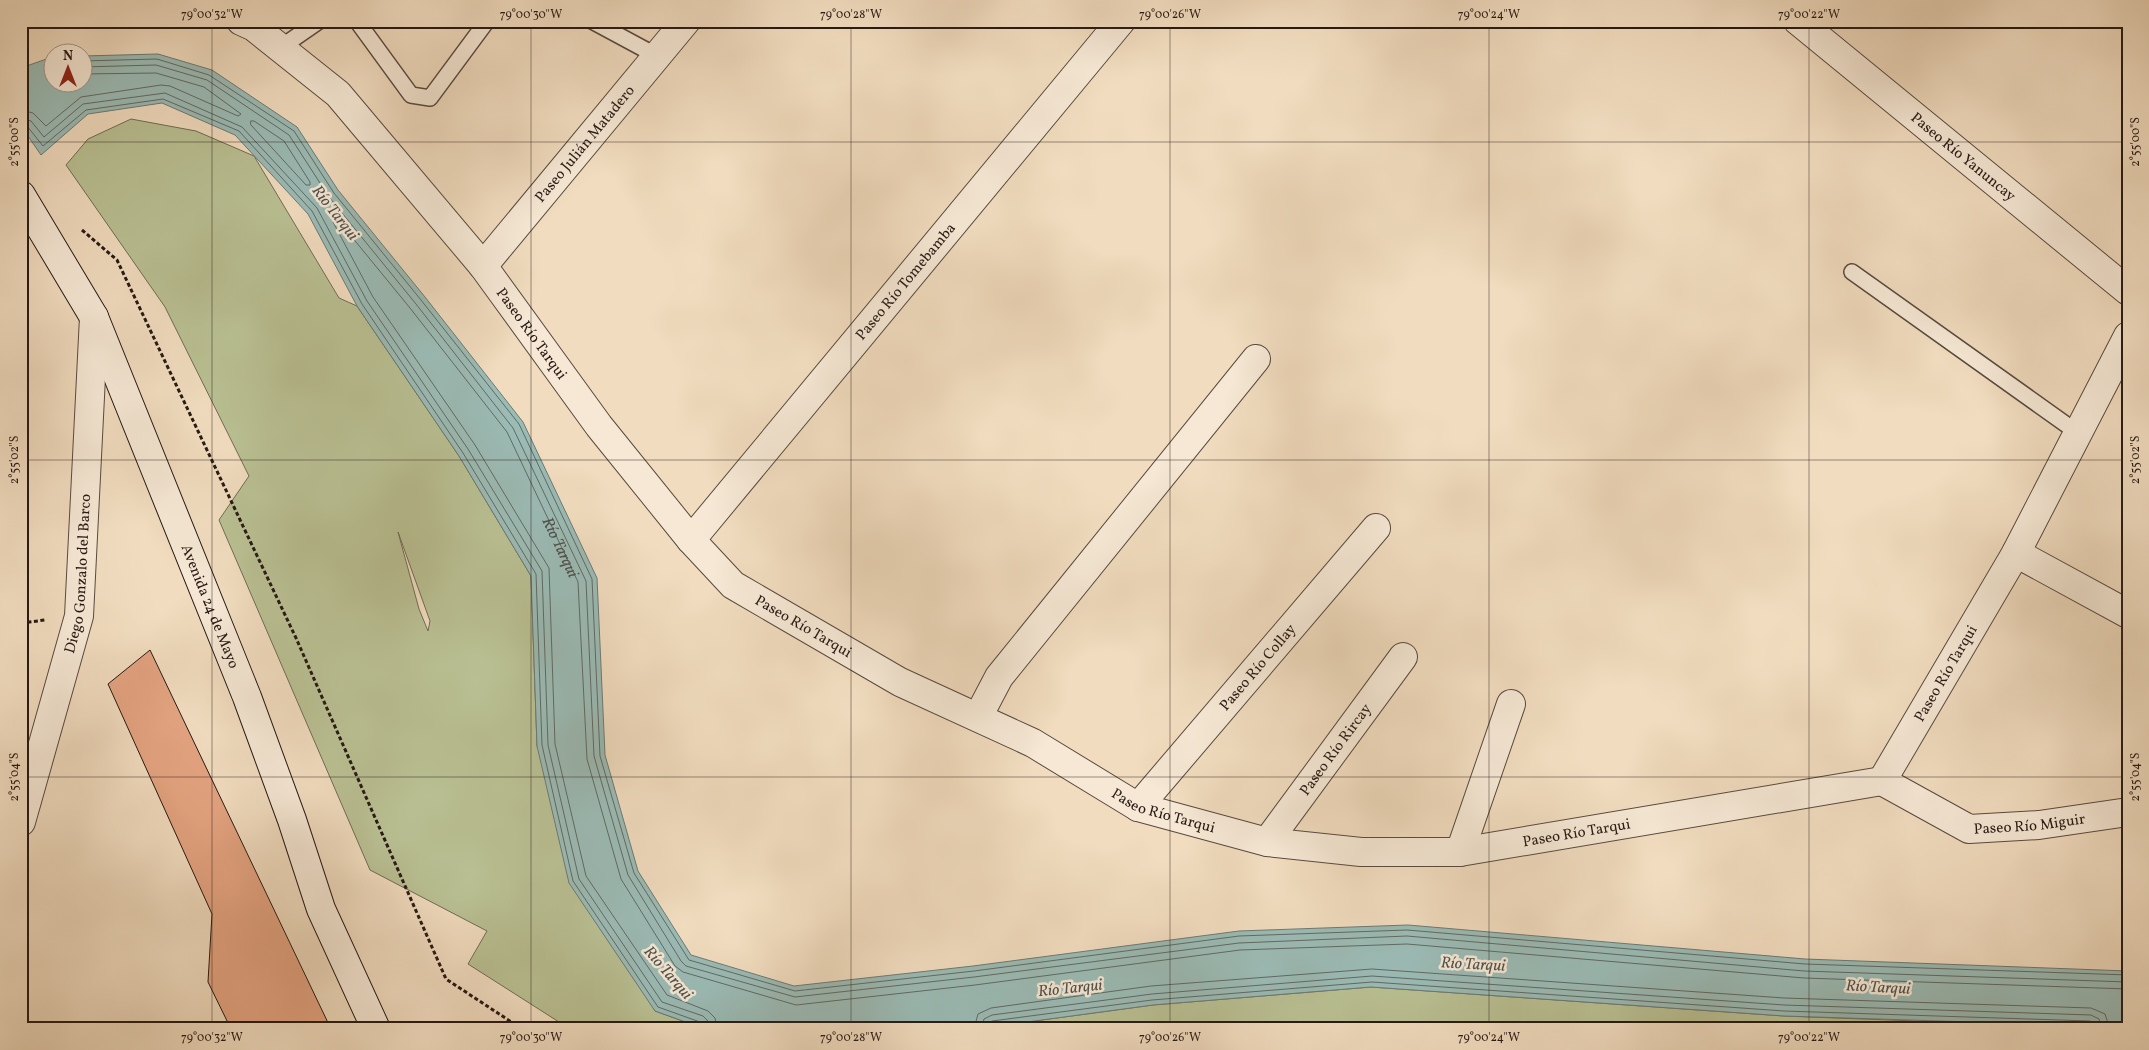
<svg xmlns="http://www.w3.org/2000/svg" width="2149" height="1050" font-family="Vollkorn,serif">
  <rect width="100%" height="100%" fill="#f1dcbf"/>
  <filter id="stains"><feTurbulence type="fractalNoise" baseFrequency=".004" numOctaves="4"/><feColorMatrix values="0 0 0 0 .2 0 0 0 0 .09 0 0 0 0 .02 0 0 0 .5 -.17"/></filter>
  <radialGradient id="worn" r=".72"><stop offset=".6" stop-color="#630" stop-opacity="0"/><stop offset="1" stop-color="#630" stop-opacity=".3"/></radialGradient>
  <path fill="#b9c093" stroke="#706c54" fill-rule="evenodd" d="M131 119 196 131 254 156 339 298 357 306 459 456 531 576 537 746 655 1011 705 1029H570L468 964 487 931 370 870 219 520 249 476 165 307 66 165 88 139ZM398 532 430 621 428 631 419 609Z
    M1371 987 1784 1016 2128 1029H975L1153 1005Z"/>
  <path fill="#9bbbb5" stroke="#6c7a75" d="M158 54 212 70 297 127 338 190 425 297 523 422 597 578 605 755 638 871 691 955 794 986 973 966 1239 931 1408 925 1805 959 2128 971V1027L1784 1016 1371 987 1153 1005 975 1029H705L655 1011 569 883 537 746 531 576 459 456 357 306 308 214 235 135 162 103 88 114 41 155 21 126V68L52 57V82H82L83 56Z"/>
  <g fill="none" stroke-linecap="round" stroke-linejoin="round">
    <g stroke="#606a64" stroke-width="1">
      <path d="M82 61 157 59 209 75 294 131 334 193 421 300 519 424 592 579 600 756 634 873 689 960 795 991 974 971 1239 936 1407 930 1805 964 2128 975"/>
      <path d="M82 67 156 65 207 80 289 135 329 197 416 304 513 428 586 581 594 756 628 875 681 961 686 966 795 997 974 977 1239 943 1407 936 1804 971 2128 982"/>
      <path d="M21 110 33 113 46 126 81 97 161 85 170 86 238 116 241 114 204 87 156 73 82 74"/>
      <path d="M21 118 31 121 44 137 83 104 165 93 242 127 317 208 367 301 468 449 542 571 548 745 579 879 662 1002 703 1016 708 1021 710 1029"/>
      <path d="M251 121H254L284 141 310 182V185H306L251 125Z"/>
      <path d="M21 124 27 126 43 146 86 110 163 99 239 131 312 211 362 304 463 453 536 574 542 745 573 881 658 1007 700 1022 703 1029"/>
      <path id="s1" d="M717 1029 715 1018 708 1011 667 995 586 876 555 744 549 568 475 445 373 297 333 222 335 219 338 220 410 308 507 432 578 582 587 759 621 879 675 966 683 972 796 1005 975 985 1240 950 1407 944 1804 978 2128 989"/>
      <path d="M974 1029 978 1014 991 1008 1151 986 1372 969 1784 998 2091 1008 2105 1014 2110 1029"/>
      <path d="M981 1029 984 1019 992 1015 1152 994 1372 976 1784 1005 2091 1015 2099 1019 2102 1029"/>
      <path d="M987 1029 988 1024 992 1021 1152 1000 1372 982 1784 1011 2090 1021 2095 1024 2096 1029"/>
    </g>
  </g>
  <path fill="#e4a481" stroke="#261914" d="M150 650 331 1029H231L208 982 212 914 108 684Z"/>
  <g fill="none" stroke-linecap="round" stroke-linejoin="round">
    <g stroke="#594a3f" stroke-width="18">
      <path id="service" d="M357 21 411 95 430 98 487 21
        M592 21 657 56
        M280 48 319 21
        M1852 272 2078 433"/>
    </g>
    <g stroke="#594a3f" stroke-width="30">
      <g id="minor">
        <path id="s2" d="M241 21 254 27 338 94 483 266 599 426 691 540 733 585 900 682 1033 743 1138 807 1267 842 1361 852H1460L1882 781"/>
        <path id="s3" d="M1798 21 2128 291"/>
        <path id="s4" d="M483 266 686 21"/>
        <path id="s5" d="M691 540 1121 21"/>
        <path d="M2016 553 2128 614"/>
        <path d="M978 717 999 677 1256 359"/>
        <path id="s6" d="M1882 781 2016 553 2128 336"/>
        <path id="s7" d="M1882 781 1969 829 2039 825 2128 812"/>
        <path id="s8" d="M1138 807 1376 528"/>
        <path id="s9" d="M21 822 79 616 94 317"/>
        <path id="s10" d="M1267 842 1403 657"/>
        <path d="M1460 852 1511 704"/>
      </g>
    </g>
    <g stroke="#261914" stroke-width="30">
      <g id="secondary">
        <path id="s11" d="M21 195 94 317 247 697 292 820 321 909 376 1029"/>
      </g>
    </g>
    <path stroke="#261914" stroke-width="3" stroke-dasharray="4 2.5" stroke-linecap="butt" d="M82 230 117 260 296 638 446 979 522 1029
      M21 623 45 620"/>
    <use href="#service" stroke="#f6e8d5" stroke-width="15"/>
    <use href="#minor" stroke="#f6e8d5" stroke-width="28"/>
    <use href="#secondary" stroke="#f6e8d5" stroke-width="28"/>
  </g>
  <path fill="none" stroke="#261914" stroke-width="1" stroke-opacity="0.45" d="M212 21V1029M531 21V1029M851 21V1029M1170 21V1029M1489 21V1029M1809 21V1029M21 142H2128M21 460H2128M21 777H2128"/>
  <g text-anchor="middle" stroke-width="5" stroke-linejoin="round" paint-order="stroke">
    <g font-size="15" fill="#261914" stroke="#f6e8d5">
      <text dy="5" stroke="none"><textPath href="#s4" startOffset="159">Paseo Julián Matadero</textPath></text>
      <text dy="5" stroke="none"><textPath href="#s3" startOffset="214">Paseo Río Yanuncay</textPath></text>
      <text dy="5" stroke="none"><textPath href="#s5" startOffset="336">Paseo Río Tomebamba</textPath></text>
      <text dy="5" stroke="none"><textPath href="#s2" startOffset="430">Paseo Río Tarqui</textPath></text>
      <text dy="5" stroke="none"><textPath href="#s9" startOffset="256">Diego Gonzalo del Barco</textPath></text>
      <text dy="5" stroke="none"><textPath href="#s11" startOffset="454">Avenida 24 de Mayo</textPath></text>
      <text dy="5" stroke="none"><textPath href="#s2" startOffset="834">Paseo Río Tarqui</textPath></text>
      <text dy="5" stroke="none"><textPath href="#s8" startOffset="184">Paseo Río Collay</textPath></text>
      <text dy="5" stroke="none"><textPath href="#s6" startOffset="125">Paseo Río Tarqui</textPath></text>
      <text dy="5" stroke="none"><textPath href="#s10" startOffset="115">Paseo Río Rircay</textPath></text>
      <text dy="5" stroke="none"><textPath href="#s2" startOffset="1240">Paseo Río Tarqui</textPath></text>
      <text dy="5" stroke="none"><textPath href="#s7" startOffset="160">Paseo Río Miguir</textPath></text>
      <text dy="5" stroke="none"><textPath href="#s2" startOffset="1660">Paseo Río Tarqui</textPath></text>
    </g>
    <g font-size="16" font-style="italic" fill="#4f524c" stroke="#f6e8d5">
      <text transform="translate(336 212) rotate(52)" y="6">Río Tarqui</text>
      <text dy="6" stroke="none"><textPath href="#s1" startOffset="1334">Río Tarqui</textPath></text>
      <text transform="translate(1473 963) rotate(3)" y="6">Río Tarqui</text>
      <text transform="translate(669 972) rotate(49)" y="6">Río Tarqui</text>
      <text transform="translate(1878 986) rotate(3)" y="6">Río Tarqui</text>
      <text transform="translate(1070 987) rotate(-6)" y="6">Río Tarqui</text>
    </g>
  </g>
  <rect width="2149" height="1050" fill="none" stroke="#f1dcbf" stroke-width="55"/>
  <g transform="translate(68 68)"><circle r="24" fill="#f6e8d5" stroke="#a39588"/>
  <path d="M0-4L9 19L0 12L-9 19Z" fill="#8f2418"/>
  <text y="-8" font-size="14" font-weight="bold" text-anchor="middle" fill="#261914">N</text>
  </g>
  <rect x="28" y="28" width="2094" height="994" fill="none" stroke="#261914" stroke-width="2"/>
  <g font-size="12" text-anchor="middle" fill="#261914">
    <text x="212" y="18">79°00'32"W</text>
    <text x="531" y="18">79°00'30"W</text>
    <text x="851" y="18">79°00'28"W</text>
    <text x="1170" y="18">79°00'26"W</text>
    <text x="1489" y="18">79°00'24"W</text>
    <text x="1809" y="18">79°00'22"W</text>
    <text transform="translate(14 142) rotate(-90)" y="4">2°55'00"S</text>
    <text transform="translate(2135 142) rotate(-90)" y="4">2°55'00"S</text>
    <text transform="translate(14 460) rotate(-90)" y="4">2°55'02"S</text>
    <text transform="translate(2135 460) rotate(-90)" y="4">2°55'02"S</text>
    <text transform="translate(14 777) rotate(-90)" y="4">2°55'04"S</text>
    <text transform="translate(2135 777) rotate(-90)" y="4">2°55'04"S</text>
    <text x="212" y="1041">79°00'32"W</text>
    <text x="531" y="1041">79°00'30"W</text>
    <text x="851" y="1041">79°00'28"W</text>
    <text x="1170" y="1041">79°00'26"W</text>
    <text x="1489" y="1041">79°00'24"W</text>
    <text x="1809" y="1041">79°00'22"W</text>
  </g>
  <rect width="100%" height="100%" filter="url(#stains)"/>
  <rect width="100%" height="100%" fill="url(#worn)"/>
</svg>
